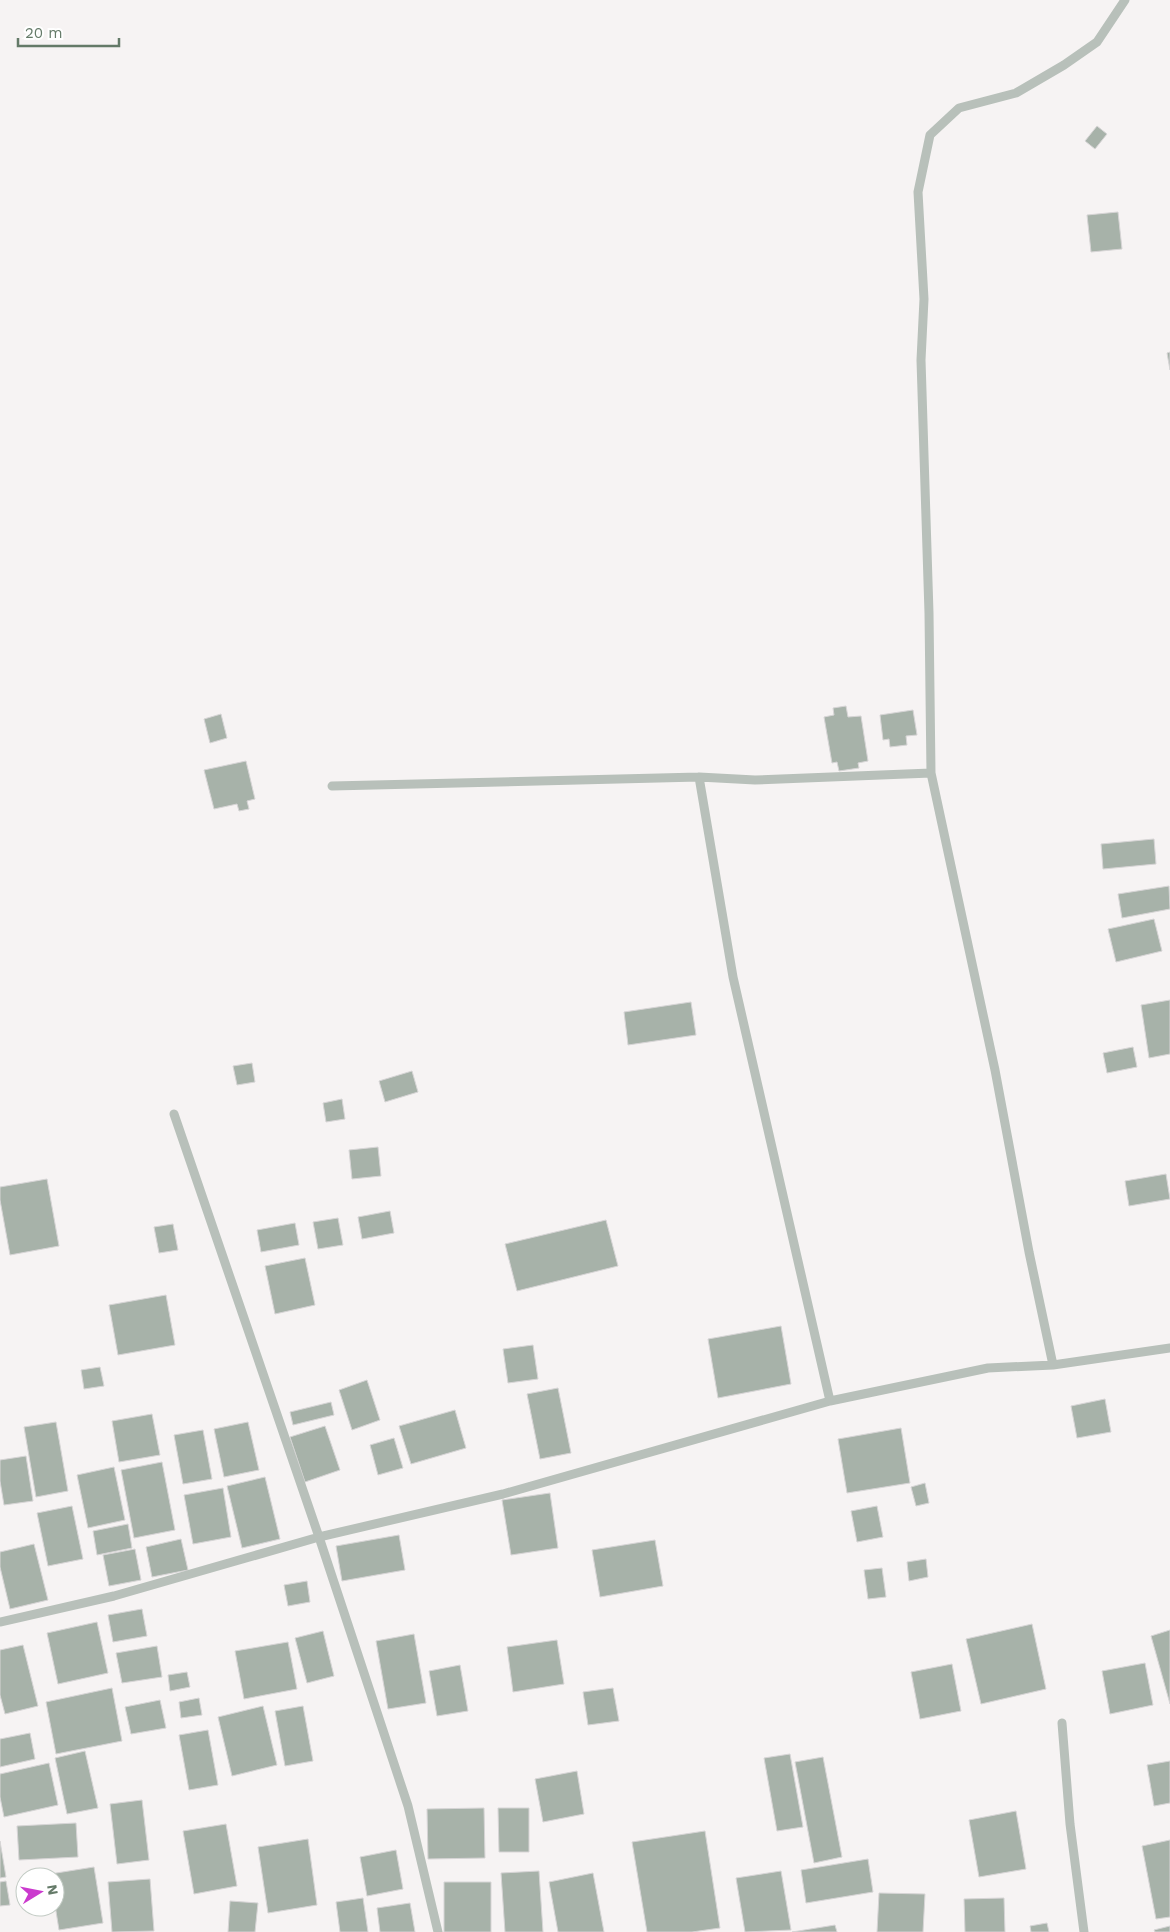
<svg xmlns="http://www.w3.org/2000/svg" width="1170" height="1932" font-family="'Work Sans',sans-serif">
  <rect width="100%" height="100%" fill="#f6f3f3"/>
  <path fill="#a7b2a9" stroke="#d7d5d6" d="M1097 126 1107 134 1095 149 1085 141Z
    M1118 212 1122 249 1091 252 1087 215Z
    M1170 352V370L1167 353Z
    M846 706 848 717 861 716 868 761 858 763 859 768 839 771 837 762 832 763 824 717 834 715 833 708Z
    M913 710 917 735 906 736 907 745 890 747 889 739 883 740 880 715Z
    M221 714 227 738 210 743 204 719Z
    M246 761 255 799 247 801 249 809 239 811 237 804 214 809 204 770Z
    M1154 839 1156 864 1103 869 1101 844Z
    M1169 886 1170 909 1122 918 1118 894Z
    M1154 919 1162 951 1116 962 1108 929Z
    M1170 1000V1054L1149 1058 1141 1005Z
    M691 1002 696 1035 628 1045 624 1012Z
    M1133 1047 1137 1067 1107 1073 1103 1053Z
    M252 1063 255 1082 237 1085 233 1066Z
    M412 1071 418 1092 385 1102 379 1081Z
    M342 1099 345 1119 326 1122 323 1103Z
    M378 1147 381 1176 352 1179 349 1150Z
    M1166 1174 1170 1199 1129 1206 1125 1181Z
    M47 1179 59 1246 10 1255 0 1200V1187Z
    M390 1211 394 1233 362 1239 358 1217Z
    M338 1218 343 1245 318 1249 313 1222Z
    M606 1220 618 1266 517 1291 505 1244Z
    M295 1223 299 1245 261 1252 257 1230Z
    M173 1224 178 1250 159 1253 154 1227Z
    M305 1258 315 1305 275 1314 265 1266Z
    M166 1295 175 1345 118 1355 109 1305Z
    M781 1326 791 1384 718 1398 708 1339Z
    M533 1345 538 1379 508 1383 503 1349Z
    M100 1367 104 1386 84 1389 81 1370Z
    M367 1380 380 1420 352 1430 339 1390Z
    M558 1388 571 1453 540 1459 527 1394Z
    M1105 1399 1111 1432 1077 1438 1071 1406Z
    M331 1402 334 1415 293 1425 290 1412Z
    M455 1410 466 1448 411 1464 399 1426Z
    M152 1414 160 1455 119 1462 112 1421Z
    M56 1422 68 1491 36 1497 24 1427Z
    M248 1422 259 1470 224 1477 214 1429Z
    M325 1426 340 1470 305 1482 290 1437Z
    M901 1428 910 1483 847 1493 838 1439Z
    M203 1430 212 1479 183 1484 174 1435Z
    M394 1438 403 1468 378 1475 370 1445Z
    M26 1456 33 1501 4 1505 0 1481V1460Z
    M162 1462 175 1530 134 1538 121 1470Z
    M114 1467 125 1520 88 1528 77 1475Z
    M265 1477 280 1539 242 1548 227 1486Z
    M925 1483 929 1503 916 1506 911 1487Z
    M223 1488 231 1537 193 1544 184 1495Z
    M550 1493 558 1548 511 1555 502 1500Z
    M72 1506 83 1559 48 1566 37 1513Z
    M877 1506 883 1537 857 1542 851 1511Z
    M128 1524 132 1548 97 1555 93 1531Z
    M399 1535 405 1570 342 1581 336 1546Z
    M181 1539 188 1570 152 1577 146 1547Z
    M655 1540 663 1586 600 1597 592 1550Z
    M34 1544 48 1600 10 1609 0 1567V1552Z
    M135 1549 141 1580 109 1586 103 1555Z
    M926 1559 928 1577 909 1581 907 1562Z
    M882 1568 886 1597 868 1599 864 1570Z
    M307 1581 310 1602 288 1606 284 1585Z
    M142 1609 147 1636 113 1642 108 1615Z
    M97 1622 108 1673 58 1684 47 1633Z
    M1032 1624 1046 1689 981 1704 966 1639Z
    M1170 1630V1704L1151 1636Z
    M323 1631 334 1676 307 1683 295 1638Z
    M414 1634 426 1703 388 1709 376 1641Z
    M557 1640 564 1684 513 1692 507 1647Z
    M288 1642 297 1689 244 1699 235 1651Z
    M23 1645 38 1706 5 1714 0 1695V1650Z
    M157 1646 162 1677 122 1683 116 1653Z
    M1145 1663 1153 1705 1110 1714 1102 1671Z
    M952 1664 961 1711 920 1719 911 1672Z
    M460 1665 468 1711 437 1716 429 1671Z
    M187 1672 190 1687 170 1691 168 1675Z
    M112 1688 122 1741 56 1754 46 1702Z
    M613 1688 619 1721 588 1725 583 1692Z
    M199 1698 202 1715 181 1718 179 1702Z
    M160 1700 166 1728 131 1734 125 1707Z
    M263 1706 277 1765 232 1776 218 1717Z
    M303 1706 313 1761 285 1766 275 1711Z
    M208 1730 218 1785 189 1790 179 1735Z
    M30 1733 35 1759 0 1767V1739Z
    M85 1751 98 1808 67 1814 55 1758Z
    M790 1754 803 1827 777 1831 764 1758Z
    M823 1757 842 1857 814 1863 795 1762Z
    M1170 1761V1803L1154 1806 1147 1765Z
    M49 1763 58 1805 4 1817 0 1797V1774Z
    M577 1771 584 1814 543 1822 535 1779Z
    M142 1800 149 1860 117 1864 110 1804Z
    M484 1808 485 1858 428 1859 427 1809Z
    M498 1808H529V1852H499Z
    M1016 1811 1026 1869 979 1877 969 1820Z
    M76 1823 78 1857 19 1860 17 1826Z
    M226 1824 237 1886 194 1894 183 1831Z
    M705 1831 720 1928 692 1932H647L632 1842Z
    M308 1839 317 1905 268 1913 258 1847Z
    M1170 1840V1917L1156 1919 1142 1846Z
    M0 1841 6 1877 0 1878Z
    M396 1850 403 1889 367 1896 360 1857Z
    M868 1859 873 1892 806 1903 801 1870Z
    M94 1867 103 1923 59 1930 55 1905V1877H50V1874Z
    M539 1871 543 1932H505L501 1873Z
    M781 1871 791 1930 745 1932 736 1878Z
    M593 1873 604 1932H558L549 1882Z
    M150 1879 154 1931 112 1932 108 1882Z
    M6 1881 10 1905 0 1906V1882Z
    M444 1882H491V1932H444Z
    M879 1893 925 1894 923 1932H877Z
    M363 1898 368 1932H340L336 1902Z
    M1004 1898 1005 1932H965L964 1899Z
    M230 1901 258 1903 255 1932H228Z
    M410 1903 415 1932H380L377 1908Z
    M1047 1923 1049 1932H1031L1030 1926Z
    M835 1925 837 1932H792Z
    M1170 1926V1932H1155L1154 1930Z"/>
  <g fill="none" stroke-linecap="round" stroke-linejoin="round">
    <path stroke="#b8c0ba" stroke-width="9" d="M699 777 733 977 830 1401
      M332 786 699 777 755 780 931 773
      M174 1114 319 1537 408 1806 438 1932
      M1053 1365 1029 1252 995 1070 931 773 929 613 921 360 924 299 918 192 930 135 959 108 1016 93 1064 65 1097 42 1125 0
      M0 1622 114 1596 319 1537 503 1494 830 1401 988 1368 1053 1365 1170 1348
      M1062 1723 1070 1824 1084 1932"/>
  </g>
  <g transform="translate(40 1892) rotate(80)"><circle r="24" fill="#ffffff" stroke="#c1cac3"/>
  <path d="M0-4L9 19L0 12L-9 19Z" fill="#cb3ace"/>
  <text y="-8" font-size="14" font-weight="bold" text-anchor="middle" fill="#647a68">N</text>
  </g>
  <path d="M18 38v8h101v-8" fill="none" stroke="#647a68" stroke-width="2.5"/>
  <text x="25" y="38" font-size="15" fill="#647a68" stroke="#ffffff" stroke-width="4" paint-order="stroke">20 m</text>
</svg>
